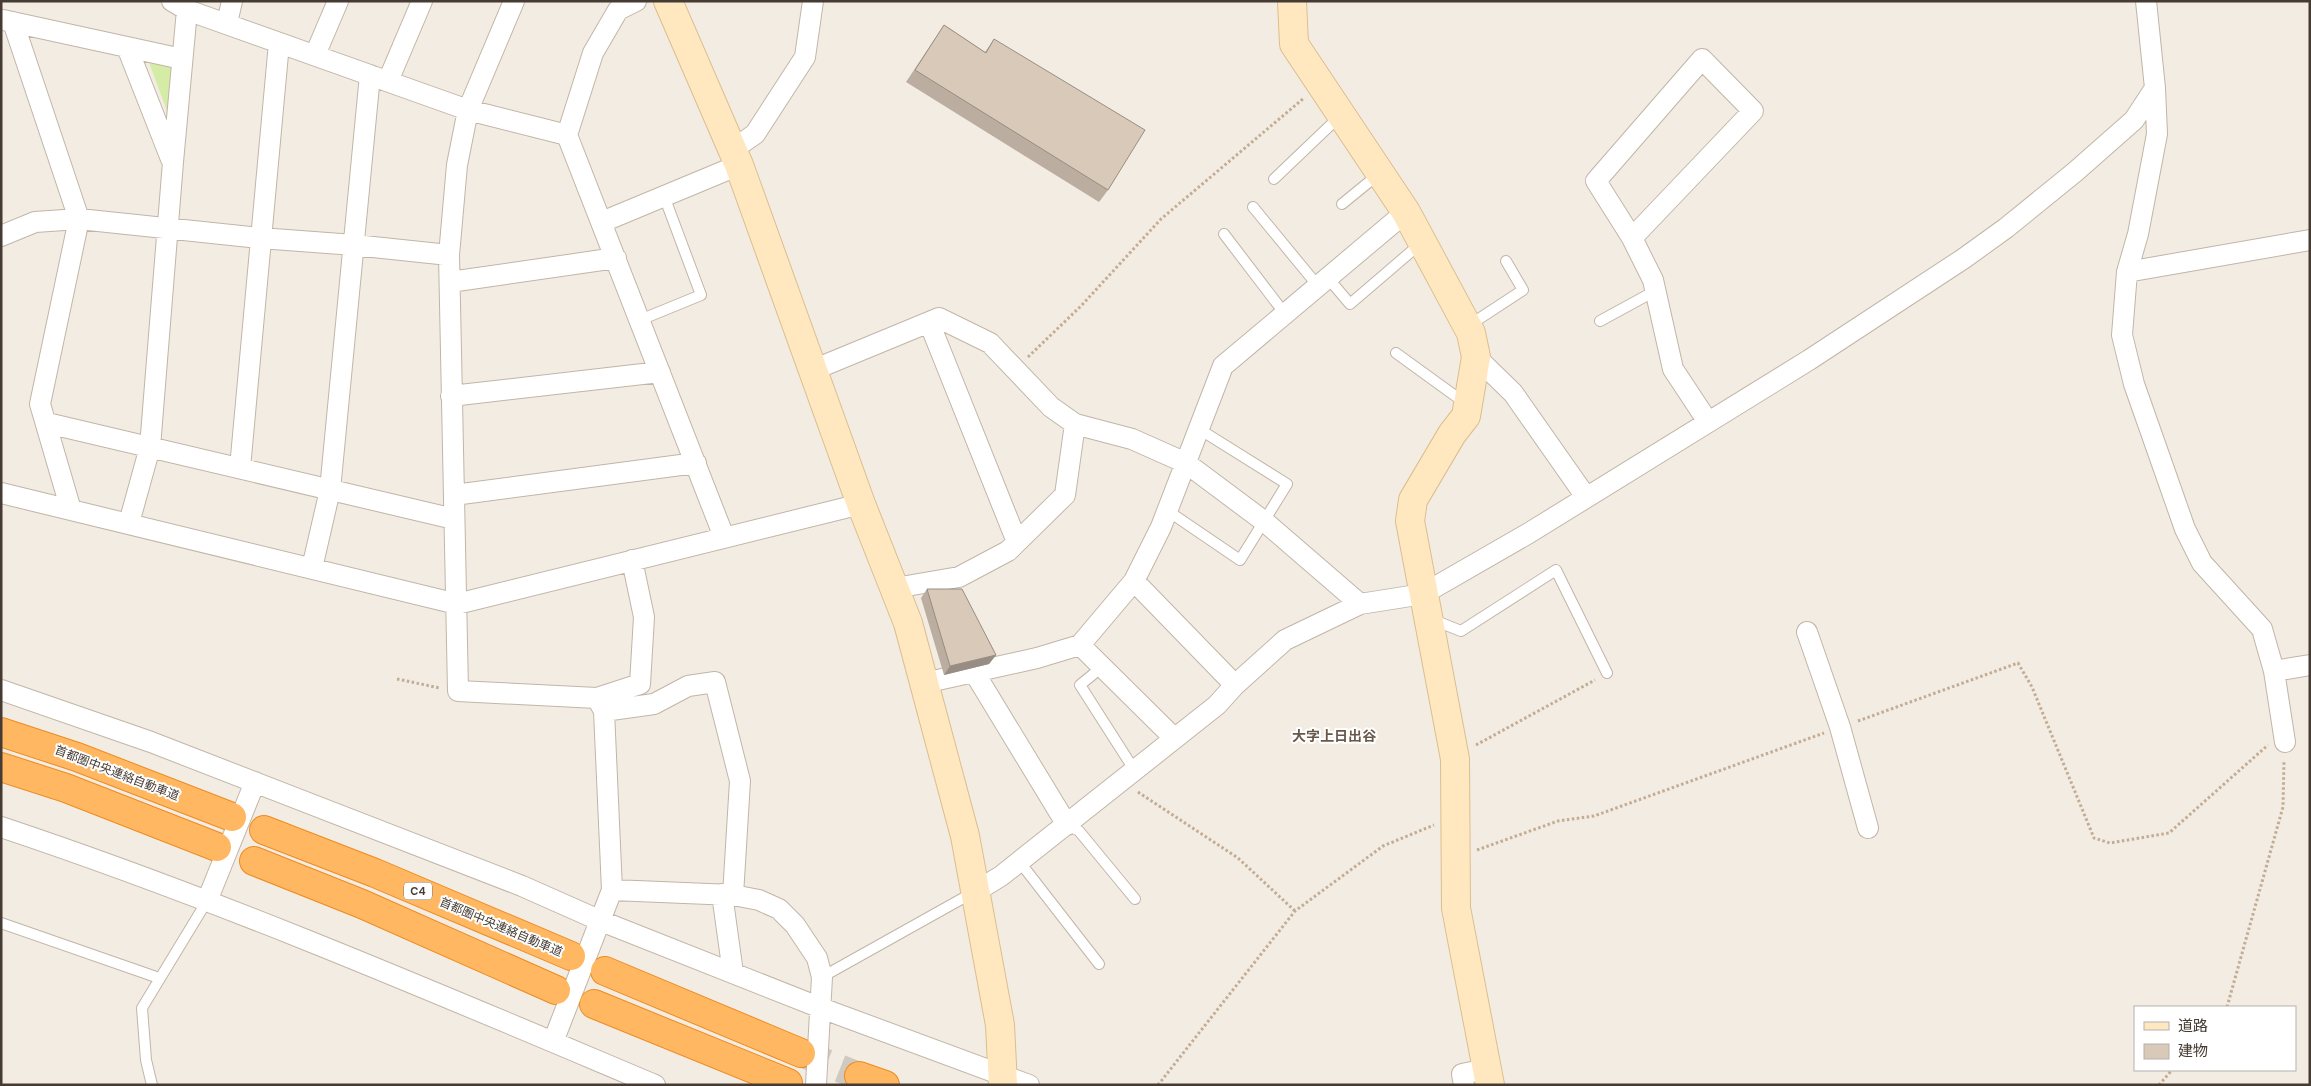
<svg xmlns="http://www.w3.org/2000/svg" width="2311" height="1086" font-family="'DM Sans','Noto Sans JP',sans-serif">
  <rect width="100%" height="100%" fill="#f3ece2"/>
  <path fill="#d5eca6" d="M147 57 174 64 168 114Z"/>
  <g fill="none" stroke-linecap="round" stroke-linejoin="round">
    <path stroke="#d0c9bf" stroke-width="28" stroke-dasharray="28 14" stroke-linecap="butt" d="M801 1053 859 1076"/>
    <g stroke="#c2b5a7" stroke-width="12">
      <path id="lane" d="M1274 179 1340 116
        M1342 204 1380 173
        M1253 207 1318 286
        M1224 234 1285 314
        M1328 278 1350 304 1420 244
        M640 320 701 295 664 196
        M1600 321 1655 291
        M1468 326 1523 290 1506 261
        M1396 353 1465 403
        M1168 511 1240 560 1287 484 1199 429
        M1431 619 1461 631 1556 570 1607 673
        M1102 667 1080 685 1135 771
        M1067 825 1079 831 1135 899
        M1019 861 1099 964
        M1 923 159 978
        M822 977 974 892
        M152 1085 146 1060 142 1008 207 901"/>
    </g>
    <g stroke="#c2b5a7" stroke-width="22">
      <path id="street" d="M172 1 187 10 468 110 567 135
        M514 1 468 110 457 165 449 255 458 691 597 698 604 711 612 890 553 1042
        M636 1 618 10 593 53 567 135 724 537
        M3 20 182 59
        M13 22 79 219 40 404 71 510
        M227 23 232 1
        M127 47 171 159
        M315 55 338 1
        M388 81 422 1
        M2155 88 2157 134 2138 234 2127 272 2122 335 2134 384 2185 529 2202 563 2262 629 2274 671 2285 742
        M732 150 755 134 805 57 813 1
        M602 222 739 165
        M1 236 35 222 79 219 260 238 354 245 449 255
        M1632 238 1753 111 1702 59 1596 181 1632 238 1653 280 1673 369 1708 422
        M2127 272 2310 240
        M450 282 616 258
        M929 322 1017 542
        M1476 357 1513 393 1586 497
        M813 370 939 318 990 343 1051 407 1075 424 1132 439 1186 463 1265 522 1360 604
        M451 396 660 372
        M47 423 454 519
        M240 468 279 43
        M1 493 457 604 861 504
        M454 495 696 463
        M129 523 150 447 173 162 187 10
        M312 568 330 490 370 75
        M1134 581 1235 685
        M895 588 959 577 1008 551 1065 495 1075 424
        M1807 632 1840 727 1868 828
        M1080 645 1174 738
        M2274 671 2310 665
        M974 672 1067 825
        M924 683 1037 658 1080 645 1134 581 1161 527 1223 366 1406 212
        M1 690 151 742 522 886 601 921 821 1008 1029 1085
        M597 698 640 684 644 617 632 560
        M604 711 654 704 688 686 715 682 740 781 733 895
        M1 827C223 901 439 994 655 1085
        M612 890 733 895 759 900 779 909 795 925 817 958 822 977 816 1085
        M975 892 1001 876 1217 705 1235 685 1285 640 1360 604 1423 594 1529 533 1809 360 1963 259 2006 228 2075 172 2134 120 2155 88 2146 1
        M722 894 733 973
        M207 901 255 782
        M1464 1085 1462 1074 1486 1069"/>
    </g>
    <g stroke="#dbbe8e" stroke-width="30">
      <path id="secondary" d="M668 1 739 165 861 504 908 623 965 836 1000 1025 1003 1085
        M1292 1 1294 44 1406 212 1471 333 1476 357 1466 416 1452 434 1413 500 1410 521 1455 759 1456 908 1490 1085"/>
    </g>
    <g stroke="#ed8b22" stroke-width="30">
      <path id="highway" d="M1 732 77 757 232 817
        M1 767 66 788 217 847
        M264 830 375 873 571 956
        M254 861 362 904 556 990
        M605 971 801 1053
        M594 1004 788 1083
        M859 1076 885 1085"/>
    </g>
    <path stroke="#c3ac94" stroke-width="3" stroke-dasharray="2.5 2.5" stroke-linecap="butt" d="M1028 357 1081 306 1161 219 1304 98
      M397 679 440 688
      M1858 721 2018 663 2032 687 2094 838 2110 843 2169 833 2268 745
      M1476 745 1595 680
      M1138 792 1238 858 1295 911
      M1477 850 1558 821 1594 816 1824 733
      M2227 1007 2283 807 2284 760
      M1158 1085 1295 911 1383 846 1434 825
      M2159 1085 2172 1070"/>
    <use href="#lane" stroke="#fff" stroke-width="10"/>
    <use href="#street" stroke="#fff" stroke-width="20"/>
    <use href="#secondary" stroke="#ffe8c0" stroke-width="28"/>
    <use href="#highway" stroke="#ffb861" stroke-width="28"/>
  </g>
  <path fill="#bbad9f" d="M944 25 985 52 994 39 1108 190 1099 202 906 82Z
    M927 589 996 655 989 664 944 675 921 598Z"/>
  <path fill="#988d82" d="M996 655 989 664 944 675 950 666Z"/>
  <path fill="#d9c9b9" stroke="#988d82" d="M944 25 986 53 994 39 1145 130 1108 190 915 70Z
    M927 589H962L996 655 950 666Z"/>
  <g text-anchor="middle" stroke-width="4" stroke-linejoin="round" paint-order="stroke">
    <rect fill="#fff" stroke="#7d7670" stroke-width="1" x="404" y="882.5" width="28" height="17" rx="4"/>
    <g font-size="11" font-weight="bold" fill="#453b32">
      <text x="418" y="895">C4</text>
    </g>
    <g font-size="12" fill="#453b32" stroke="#fff">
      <text transform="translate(117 773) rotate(21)" y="4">首都圏中央連絡自動車道</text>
      <text transform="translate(501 927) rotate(23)" y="4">首都圏中央連絡自動車道</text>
    </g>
    <g font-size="14" font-weight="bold" fill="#695848" stroke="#fff">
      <text x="1334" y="741">大字上日出谷</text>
    </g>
  </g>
  <rect width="2311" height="1086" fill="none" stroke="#453b32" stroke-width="5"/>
  <rect x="2134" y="1006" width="162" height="65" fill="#ffffff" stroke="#b5b1ad"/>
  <rect x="2144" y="1022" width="25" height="8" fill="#ffe8c0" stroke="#b5b1ad"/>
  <text x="2178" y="1031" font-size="15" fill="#453b32">道路</text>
  <rect x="2144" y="1044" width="25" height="15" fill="#d9c9b9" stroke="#b5b1ad"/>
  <text x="2178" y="1056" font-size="15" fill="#453b32">建物</text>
</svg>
